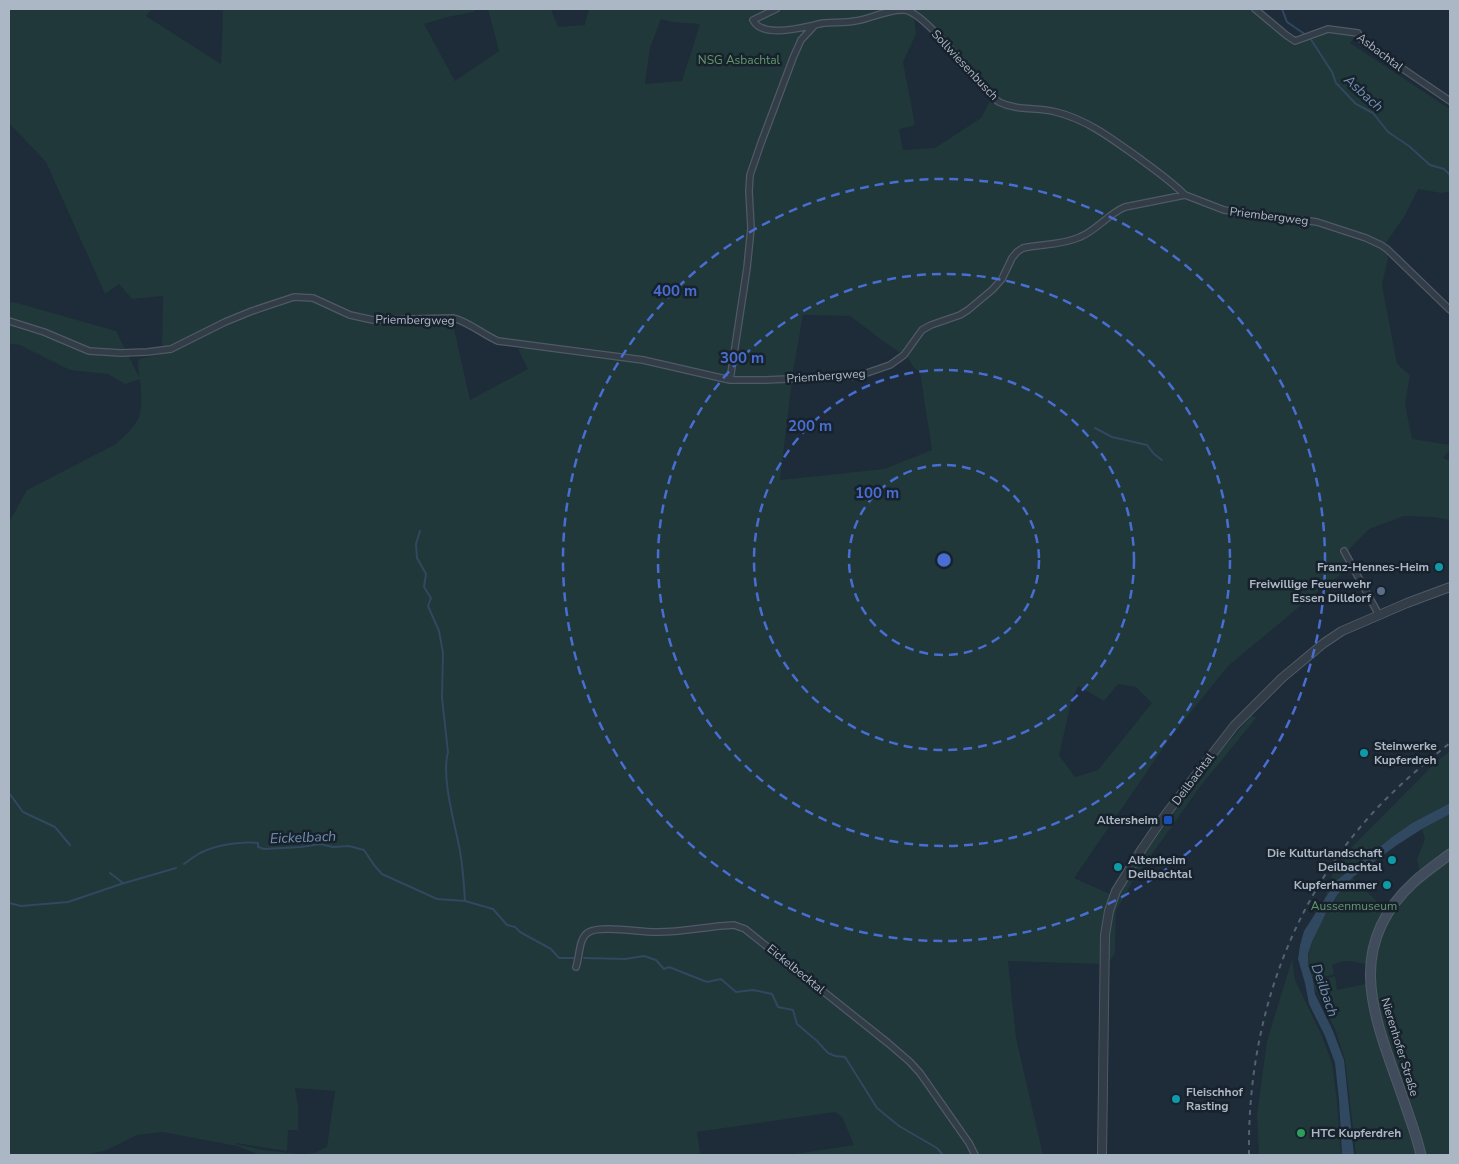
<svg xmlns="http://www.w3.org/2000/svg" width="1459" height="1164" font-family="'Nunito Sans',sans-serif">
  <rect width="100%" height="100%" fill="#1e2b38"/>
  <path fill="#203839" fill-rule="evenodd" d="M9 9H152L146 16 221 64 223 9H476L473 12 447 17 424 24 455 81 499 51 488 9H551L558 27 585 25 589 9H1252L1274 28 1294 42 1327 30 1357 34 1350 43 1450 109V191L1441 193 1418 189 1404 217 1385 244 1388 258 1382 285 1397 364 1410 375 1405 404 1412 439 1450 445V450L1443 458 1450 461V520L1433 517 1404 516 1369 529 1343 556 1349 569 1322 588 1228 666 1170 738 1074 878 1112 895 1106 910 1101 936 1102 964 1008 961 1016 1038 1043 1155H788L854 1145 842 1117 835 1112 697 1132 700 1155H302L303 1154 315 1153 316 1152 327 1147 335 1091 295 1088 298 1106V1130H288L287 1151 236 1143V1144L262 1150 300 1154 299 1155H260L237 1146 163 1132 137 1135 105 1151 83 1155H9V522L27 490 116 444C124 436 133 429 138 419 143 410 141 389 140 379L125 384 108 374 70 370 20 345 9 344V302L17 303 116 331 139 377 138 359 163 354 162 349 163 296 132 299 119 284 105 294 46 162 9 123ZM914 15 988 89 991 99 981 118 935 148 903 150 899 129 915 125 903 62 916 34ZM661 19 672 22 700 24 682 81 645 84 650 48ZM309 296 351 313 376 318 351 317 309 300 295 299 284 304 274 302ZM803 315 850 316 883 341 908 358 914 368 920 372 932 450 884 469 780 480 792 381 744 383 714 379 672 367 537 347 518 349 528 369 470 400 452 320 468 323 498 340 598 350 668 362 715 377 750 378 792 377ZM1118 684 1136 687 1152 703 1098 770 1075 777 1059 755 1071 703 1078 686 1104 701Z
    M1251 716 1257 717 1199 788 1133 881 1116 911 1115 953 1108 964 1109 936 1113 911 1120 893 1148 849 1208 766Z
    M1450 751V803L1412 823 1375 849 1337 880 1324 901 1333 872 1352 847 1437 761Z
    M1450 814V1155H1422L1370 985 1382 924 1420 875 1417 859 1425 839 1422 829Z
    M1353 877 1356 883 1361 885 1380 905 1385 902H1394C1375 917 1372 942 1367 964 1361 964 1355 961 1349 961 1343 961 1337 963 1332 965L1334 974 1313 980C1311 976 1309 971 1308 966 1305 948 1328 909 1338 895 1342 888 1348 883 1353 877Z
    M1292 959 1295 980 1322 1036 1332 1063 1337 1101 1341 1155H1259L1257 1114 1267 1041Z
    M1335 976 1337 990 1365 984 1417 1155H1356L1345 1060 1335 1029 1312 983Z"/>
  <path fill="#304860" d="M1450 803V814L1422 829 1397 845 1353 877 1338 894 1326 913 1312 942 1308 954V965L1313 980 1315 994 1333 1031 1344 1060 1354 1155H1342L1339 1100 1335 1063 1325 1036 1309 1004 1305 983 1298 959 1300 945 1304 931 1337 880 1392 837 1412 823Z"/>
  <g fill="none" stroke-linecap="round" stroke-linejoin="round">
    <path stroke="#304860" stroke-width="2" d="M1282 9 1287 22 1306 35
      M1310 38 1332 72 1336 83 1356 104 1373 113 1388 132 1409 146 1430 165 1444 169 1450 175
      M1095 428 1112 437 1147 445 1154 454 1162 460
      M420 531 416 544 417 558 426 574 424 587 431 598 428 606 439 631 443 653 442 698 448 752C441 778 455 824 460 851 463 868 464 884 465 901
      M9 793 23 812 55 827 70 845
      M184 864C189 860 195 856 200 853 216 845 241 841 258 843V847L264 849 301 847 320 844 333 847 349 846 364 850 374 865 382 874 437 899 465 901 493 909 507 925 515 927 520 932 551 949 559 958H575
      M110 873 123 883
      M9 903 21 906 68 902 121 884 176 868
      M584 958 625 959 644 956 656 960 664 969 669 967 707 982 721 979 736 992 753 990 772 994 778 1007 793 1010 797 1024 817 1041 828 1053 835 1056 845 1057 877 1108 899 1126 937 1148 943 1155"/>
    <g stroke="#505a66" stroke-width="8">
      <path id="minor" d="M776 9 753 20C763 40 807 26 824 23 834 22 845 23 855 21 871 19 887 9 904 10 926 11 978 86 999 102 1017 111 1037 107 1056 112 1089 120 1116 142 1143 161 1158 172 1172 182 1185 195
        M1255 9 1286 35 1295 41 1328 29 1358 33 1360 38 1365 43 1450 101
        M9 321 44 332 89 351 121 353 147 352 171 349 225 322 252 311 294 297 313 298 350 315 373 320 453 318C469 322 482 334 498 341L643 360 730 380H765L858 376 890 365 904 355 922 330 931 325 960 315 968 310 992 290 1002 279 1012 258 1017 252 1023 248C1042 244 1063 245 1080 237 1097 230 1108 214 1125 207L1185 195 1224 210 1317 222 1366 238 1381 245 1387 249 1450 310
        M730 380 747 268 751 228 749 191 750 175 761 143 793 58 801 40 814 26
        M1344 551 1379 615
        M576 967C580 957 578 938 589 932 601 925 639 932 654 932 680 933 707 926 734 925L745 929 888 1043 910 1062 920 1073 969 1143 975 1155"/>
    </g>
    <g stroke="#505a66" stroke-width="10">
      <path id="tertiary" d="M1103 1082 1105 935 1109 911 1116 891 1142 849 1166 814 1234 726 1282 678 1324 643 1342 631 1407 603 1450 587
        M1102 1155 1103 1085"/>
    </g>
    <g stroke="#505a66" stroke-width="11">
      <path id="secondary" d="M1421 1155C1417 1137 1410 1119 1404 1101 1377 1022 1340 950 1414 882 1425 872 1438 863 1450 854"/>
    </g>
    <use href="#minor" stroke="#323d48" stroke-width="5.5"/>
    <use href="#tertiary" stroke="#323d48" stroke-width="8"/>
    <use href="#secondary" stroke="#404c5c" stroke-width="9"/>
    <path stroke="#546170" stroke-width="2" stroke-dasharray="5 5" stroke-linecap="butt" d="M1249 1155C1247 1023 1291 895 1385 800 1405 780 1427 761 1450 743"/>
  </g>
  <g fill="none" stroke="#486ed2" stroke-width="2.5" stroke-dasharray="9 6">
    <circle cx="944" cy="560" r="95"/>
    <circle cx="944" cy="560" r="190"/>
    <circle cx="944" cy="560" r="286"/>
    <circle cx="944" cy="560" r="381"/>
  </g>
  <g fill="#0f9aa8" stroke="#18222d" stroke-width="2">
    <circle cx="1439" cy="567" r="5"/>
    <circle cx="1364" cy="753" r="5"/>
    <circle cx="1392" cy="860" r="5"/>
    <circle cx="1118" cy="867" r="5"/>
    <circle cx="1387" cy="885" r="5"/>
    <circle cx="1176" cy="1099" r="5"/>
  </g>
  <circle fill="#5c6f8a" stroke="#18222d" stroke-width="2" cx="1381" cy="591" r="5"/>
  <rect fill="#1a4fb4" stroke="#18222d" stroke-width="2" x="1163" y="815" width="10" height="10" rx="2.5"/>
  <circle fill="#2e9e5b" stroke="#18222d" stroke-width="2" cx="1301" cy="1133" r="5"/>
  <g text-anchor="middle" stroke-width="5" stroke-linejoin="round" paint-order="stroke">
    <g font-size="12" fill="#acb7c5" stroke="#18222d">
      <text transform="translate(1380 52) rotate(37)" y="4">Asbachtal</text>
      <text transform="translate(965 65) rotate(47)" y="4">Sollwiesenbusch</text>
      <text transform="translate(1269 216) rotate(7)" y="4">Priembergweg</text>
      <text transform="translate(415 320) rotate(1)" y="4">Priembergweg</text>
      <text transform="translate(826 376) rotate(-4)" y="4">Priembergweg</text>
      <text transform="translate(1193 779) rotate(-53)" y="4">Deilbachtal</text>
      <text transform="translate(796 969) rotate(39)" y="4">Eickelbecktal</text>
      <text transform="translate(1400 1047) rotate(73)" y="4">Nierenhofer Straße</text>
    </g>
    <g font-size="12" fill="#62976b" stroke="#18222d">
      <text x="739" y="64">NSG Asbachtal</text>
      <text x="1354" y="910">Aussenmuseum</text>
    </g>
    <g font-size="12" font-weight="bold" fill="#acb7c5" stroke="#18222d" text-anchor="end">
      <text x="1429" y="571">Franz-Hennes-Heim</text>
      <text x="1371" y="588">Freiwillige Feuerwehr<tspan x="1371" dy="14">Essen Dilldorf</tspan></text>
      <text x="1374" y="750" text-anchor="start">Steinwerke<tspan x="1374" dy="14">Kupferdreh</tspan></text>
      <text x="1158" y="824">Altersheim</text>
      <text x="1382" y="857">Die Kulturlandschaft<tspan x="1382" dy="14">Deilbachtal</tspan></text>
      <text x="1128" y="864" text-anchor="start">Altenheim<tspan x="1128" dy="14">Deilbachtal</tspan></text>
      <text x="1377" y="889">Kupferhammer</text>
      <text x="1186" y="1096" text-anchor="start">Fleischhof<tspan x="1186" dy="14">Rasting</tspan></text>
      <text x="1311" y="1137" text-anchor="start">HTC Kupferdreh</text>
    </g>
    <g font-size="14" font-style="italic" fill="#7290b0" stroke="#18222d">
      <text transform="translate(1364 93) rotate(42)" y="5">Asbach</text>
      <text transform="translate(303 837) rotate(-2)" y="5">Eickelbach</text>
      <text transform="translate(1325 990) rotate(71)" y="5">Deilbach</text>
    </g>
  </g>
  <circle cx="944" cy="560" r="8" fill="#486ed2" stroke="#18222d" stroke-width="2.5"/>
  <g font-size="15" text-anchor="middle" font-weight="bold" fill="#486ed2" stroke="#18222d" stroke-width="5" stroke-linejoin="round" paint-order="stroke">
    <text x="675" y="296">400 m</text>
    <text x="742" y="363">300 m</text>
    <text x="810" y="431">200 m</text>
    <text x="877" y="498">100 m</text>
  </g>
  <rect width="1459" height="1164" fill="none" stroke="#acb7c5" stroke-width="20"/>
</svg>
